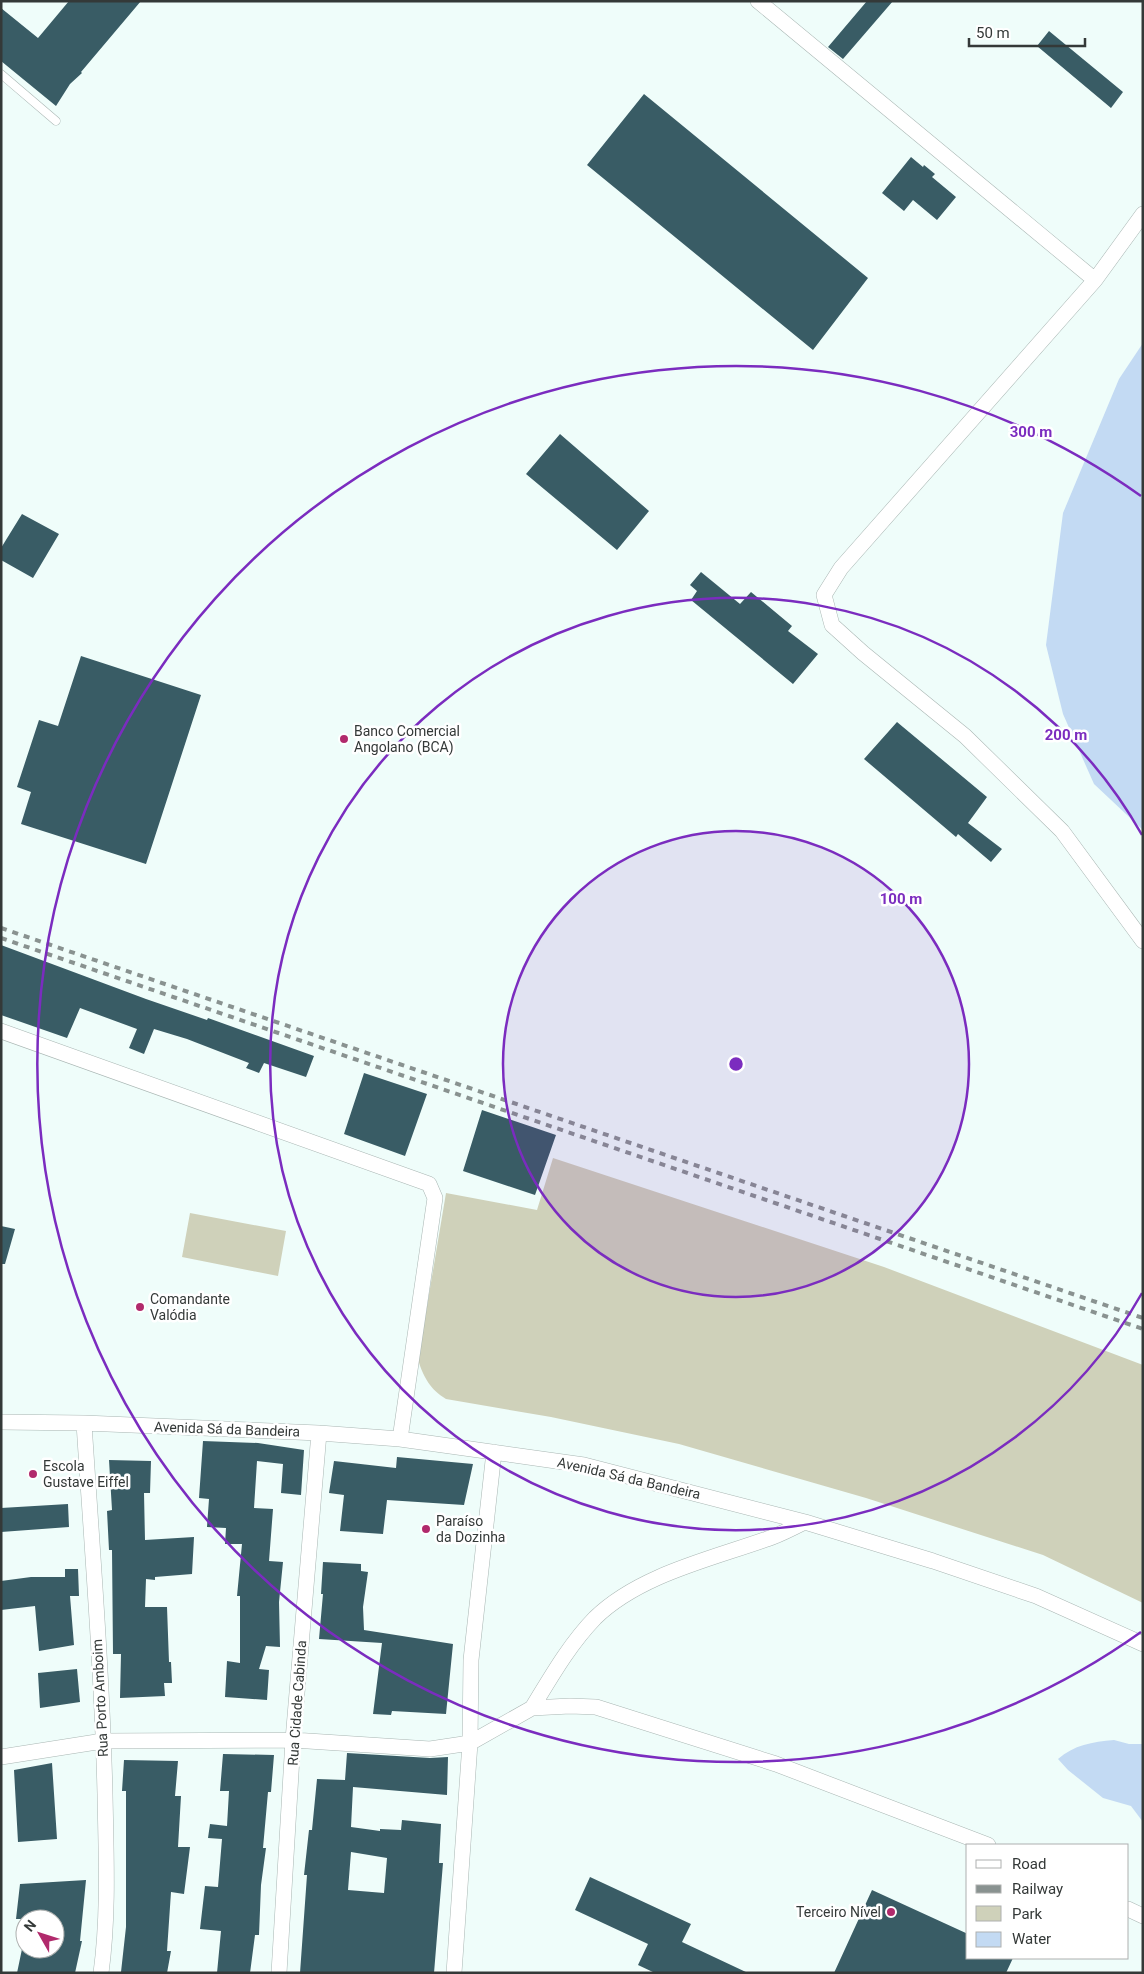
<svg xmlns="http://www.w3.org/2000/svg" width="1144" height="1974" font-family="Roboto,sans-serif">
  <rect width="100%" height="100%" fill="#effdfa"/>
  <path fill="#cfd1ba" d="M553 1158 884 1267 1143 1365V1603L1043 1555 866 1498 679 1444 551 1417 446 1399C430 1389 424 1378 418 1360L446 1193 537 1210Z
    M190 1213 286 1231 278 1276 182 1257Z"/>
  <path fill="#c3daf3" d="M1143 343V830L1094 784 1063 714 1046 645 1063 513 1119 379Z
    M1114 1740 1129 1744H1143V1822L1131 1806 1103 1798 1068 1770 1058 1759C1074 1745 1092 1742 1114 1740Z"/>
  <path fill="#395c65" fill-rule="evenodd" d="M69 1H141L81 72 82 73 70 84 56 106 1 61V8L38 38Z
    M867 1H893L843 59 828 47Z
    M1049 31 1123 92 1111 108 1037 46Z
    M644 94 868 278 813 350 587 165Z
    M911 157 923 167 924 165 935 174 932 177 956 197 937 220 913 200 904 211 882 193Z
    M560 434 649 511 617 550 526 474Z
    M22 514 59 534 33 578 1 560V548Z
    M701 572 740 604 751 592 792 626 788 631 818 654 793 684 691 600 697 591 690 585Z
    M81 656 201 695 146 864 21 824 31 792 17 787 39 720 58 726Z
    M897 722 987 797 968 823 1002 849 991 862 958 834 956 837 864 759Z
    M1 945 146 999 207 1020 208 1018 314 1056 306 1077 264 1063 259 1073 246 1068 249 1063 187 1039 154 1029 144 1054 129 1048 137 1029 80 1008 67 1038 1 1015Z
    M364 1073 427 1094 405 1156 344 1134Z
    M482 1110 556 1135 535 1195 463 1171Z
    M1 1226 15 1229 5 1264H1Z
    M203 1441 258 1443 304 1450 301 1495 281 1493 283 1464 257 1461 254 1508 273 1509 269 1561 283 1562 279 1602 280 1647 266 1646 259 1669 269 1670 267 1700 225 1697 227 1661 240 1663V1596H237L242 1544H225L226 1528 207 1527 209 1499 199 1498Z
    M397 1457 473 1464 464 1505 387 1500 383 1534 340 1531 344 1495 329 1493 334 1461 396 1468Z
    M109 1460 151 1461 150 1493H144L145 1540 194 1537 192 1574 155 1577V1580L146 1579 145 1607H167L169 1662H171L172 1683H164L165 1696 120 1698 121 1654H113L112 1550H109L107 1511 112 1510Z
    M68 1504 69 1527 1 1532V1508Z
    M323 1562 361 1564V1571L368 1572 363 1607 364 1630 453 1644 446 1714 392 1711 391 1715 373 1714 382 1643 319 1639 323 1594H321Z
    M65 1569H78L79 1596H70L74 1645 39 1651 35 1606 1 1610V1581L31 1577H65Z
    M77 1669 80 1702 40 1708 38 1673Z
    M347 1753 430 1758 448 1757 447 1795 353 1787 351 1827 380 1831V1829L401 1830 402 1820 441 1824 439 1863H443L434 1973H300L307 1875H304L309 1830H312L317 1779 345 1780ZM351 1852 387 1858 384 1893 348 1890Z
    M223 1754 274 1755 271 1792H268L263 1848H266L261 1885 259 1935H255L250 1973H217L221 1931 200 1929 205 1886 218 1887 222 1839 208 1838 210 1824 227 1826 229 1791H220Z
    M124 1760 178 1761 175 1796H181L178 1847H190L184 1894 171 1892 167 1951H171L167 1973 121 1972 126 1927V1791H122Z
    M52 1763 57 1839 18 1842 14 1770Z
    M590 1877 691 1924 682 1942 748 1973H655L638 1965 648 1944 575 1910Z
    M86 1880 80 1941H82L75 1973H17L22 1949H55V1919H16L20 1884Z
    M872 1890 968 1934V1958H1013L1006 1973H834Z"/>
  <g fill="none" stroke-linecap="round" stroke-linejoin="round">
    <g stroke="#a9b6b3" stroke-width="9">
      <path id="service" d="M1 74 56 121"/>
    </g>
    <g stroke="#a9b6b3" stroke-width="16">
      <path id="minor" d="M758 1 1095 280
        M1143 214 1095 280 841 568 824 595 832 625 863 653 965 736 1062 831 1143 941
        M1 1031 429 1184 435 1198 400 1439
        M1 1422 84 1423 319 1433 400 1439 584 1465 805 1522 933 1561 1036 1596 1143 1644
        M84 1423C92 1547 102 1671 105 1794 106 1853 109 1914 101 1973
        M532 1708C551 1677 569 1645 595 1618 639 1575 711 1559 767 1539 780 1535 792 1528 805 1522
        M1 1757 103 1741 293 1740 430 1749 470 1743 532 1708 570 1706 596 1707 776 1764 988 1845
        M1128 1909 1143 1916
        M279 1973 293 1740 319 1433
        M454 1973 470 1743 471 1660 494 1452"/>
    </g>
    <use href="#service" stroke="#fff" stroke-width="8"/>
    <use href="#minor" stroke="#fff" stroke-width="15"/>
    <path stroke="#899290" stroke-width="4" stroke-dasharray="6 6" stroke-linecap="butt" d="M1 928 1143 1318
      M1 938 1143 1329"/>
  </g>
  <circle cx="736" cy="1064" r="233" fill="#7b2cbf" fill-opacity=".12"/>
  <g fill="none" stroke="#7b2cbf" stroke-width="2.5">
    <circle cx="736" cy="1064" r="233"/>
    <path d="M1142 1293A466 466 0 1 1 1142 835"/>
    <path d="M1141 1632A698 698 0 1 1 1141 496"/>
  </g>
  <g fill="#b12a6c" stroke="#fff" stroke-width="2">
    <circle cx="344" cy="739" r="5"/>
    <circle cx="140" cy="1307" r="5"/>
    <circle cx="33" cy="1474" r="5"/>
    <circle cx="426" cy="1529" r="5"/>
    <circle cx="891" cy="1912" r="5"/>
  </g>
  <g text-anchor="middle" stroke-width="5" stroke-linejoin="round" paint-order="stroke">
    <g font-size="14" fill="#343938" stroke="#fff" text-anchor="start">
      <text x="354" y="736">Banco Comercial<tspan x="354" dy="16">Angolano (BCA)</tspan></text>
      <text x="150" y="1304">Comandante<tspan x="150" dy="16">Valódia</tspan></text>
      <text x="43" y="1471">Escola<tspan x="43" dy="16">Gustave Eiffel</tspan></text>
      <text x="436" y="1526">Paraíso<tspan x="436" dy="16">da Dozinha</tspan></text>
      <text x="881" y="1917" text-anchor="end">Terceiro Nível</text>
    </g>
    <g font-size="14" fill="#343938" stroke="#fff">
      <text transform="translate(227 1429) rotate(2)" y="5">Avenida Sá da Bandeira</text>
      <text transform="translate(629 1478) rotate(13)" y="5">Avenida Sá da Bandeira</text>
      <text transform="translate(100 1698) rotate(-93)" y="5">Rua Porto Amboim</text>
      <text transform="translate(297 1703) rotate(-86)" y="5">Rua Cidade Cabinda</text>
    </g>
  </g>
  <circle cx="736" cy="1064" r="8" fill="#7b2cbf" stroke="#fff" stroke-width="2.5"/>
  <g font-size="15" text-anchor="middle" font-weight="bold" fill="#7b2cbf" stroke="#fff" stroke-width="5" stroke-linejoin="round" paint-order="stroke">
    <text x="1031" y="437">300 m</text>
    <text x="1066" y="740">200 m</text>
    <text x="901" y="904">100 m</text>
  </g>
  <rect width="1144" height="1974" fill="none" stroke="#343938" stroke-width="5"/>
  <rect x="966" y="1844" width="162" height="115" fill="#ffffff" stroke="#aeb0af"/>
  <rect x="976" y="1860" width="25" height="8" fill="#ffffff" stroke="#aeb0af"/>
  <text x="1012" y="1869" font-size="15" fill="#343938">Road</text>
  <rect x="976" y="1885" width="25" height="8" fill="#899290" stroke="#aeb0af"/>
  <text x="1012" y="1894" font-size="15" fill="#343938">Railway</text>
  <rect x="976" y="1906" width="25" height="15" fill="#cfd1ba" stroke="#aeb0af"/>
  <text x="1012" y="1919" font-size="15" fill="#343938">Park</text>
  <rect x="976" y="1932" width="25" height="15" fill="#c3daf3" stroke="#aeb0af"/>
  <text x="1012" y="1944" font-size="15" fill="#343938">Water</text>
  <g transform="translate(40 1934) rotate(309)"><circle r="24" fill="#ffffff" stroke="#aeb0af"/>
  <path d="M0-4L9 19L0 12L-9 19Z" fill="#b12a6c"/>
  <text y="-8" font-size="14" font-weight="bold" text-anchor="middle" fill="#343938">N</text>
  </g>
  <path d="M969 38v8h116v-8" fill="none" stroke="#343938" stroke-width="2.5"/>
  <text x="976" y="38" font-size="15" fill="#343938" stroke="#ffffff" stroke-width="4" paint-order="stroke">50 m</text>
</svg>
